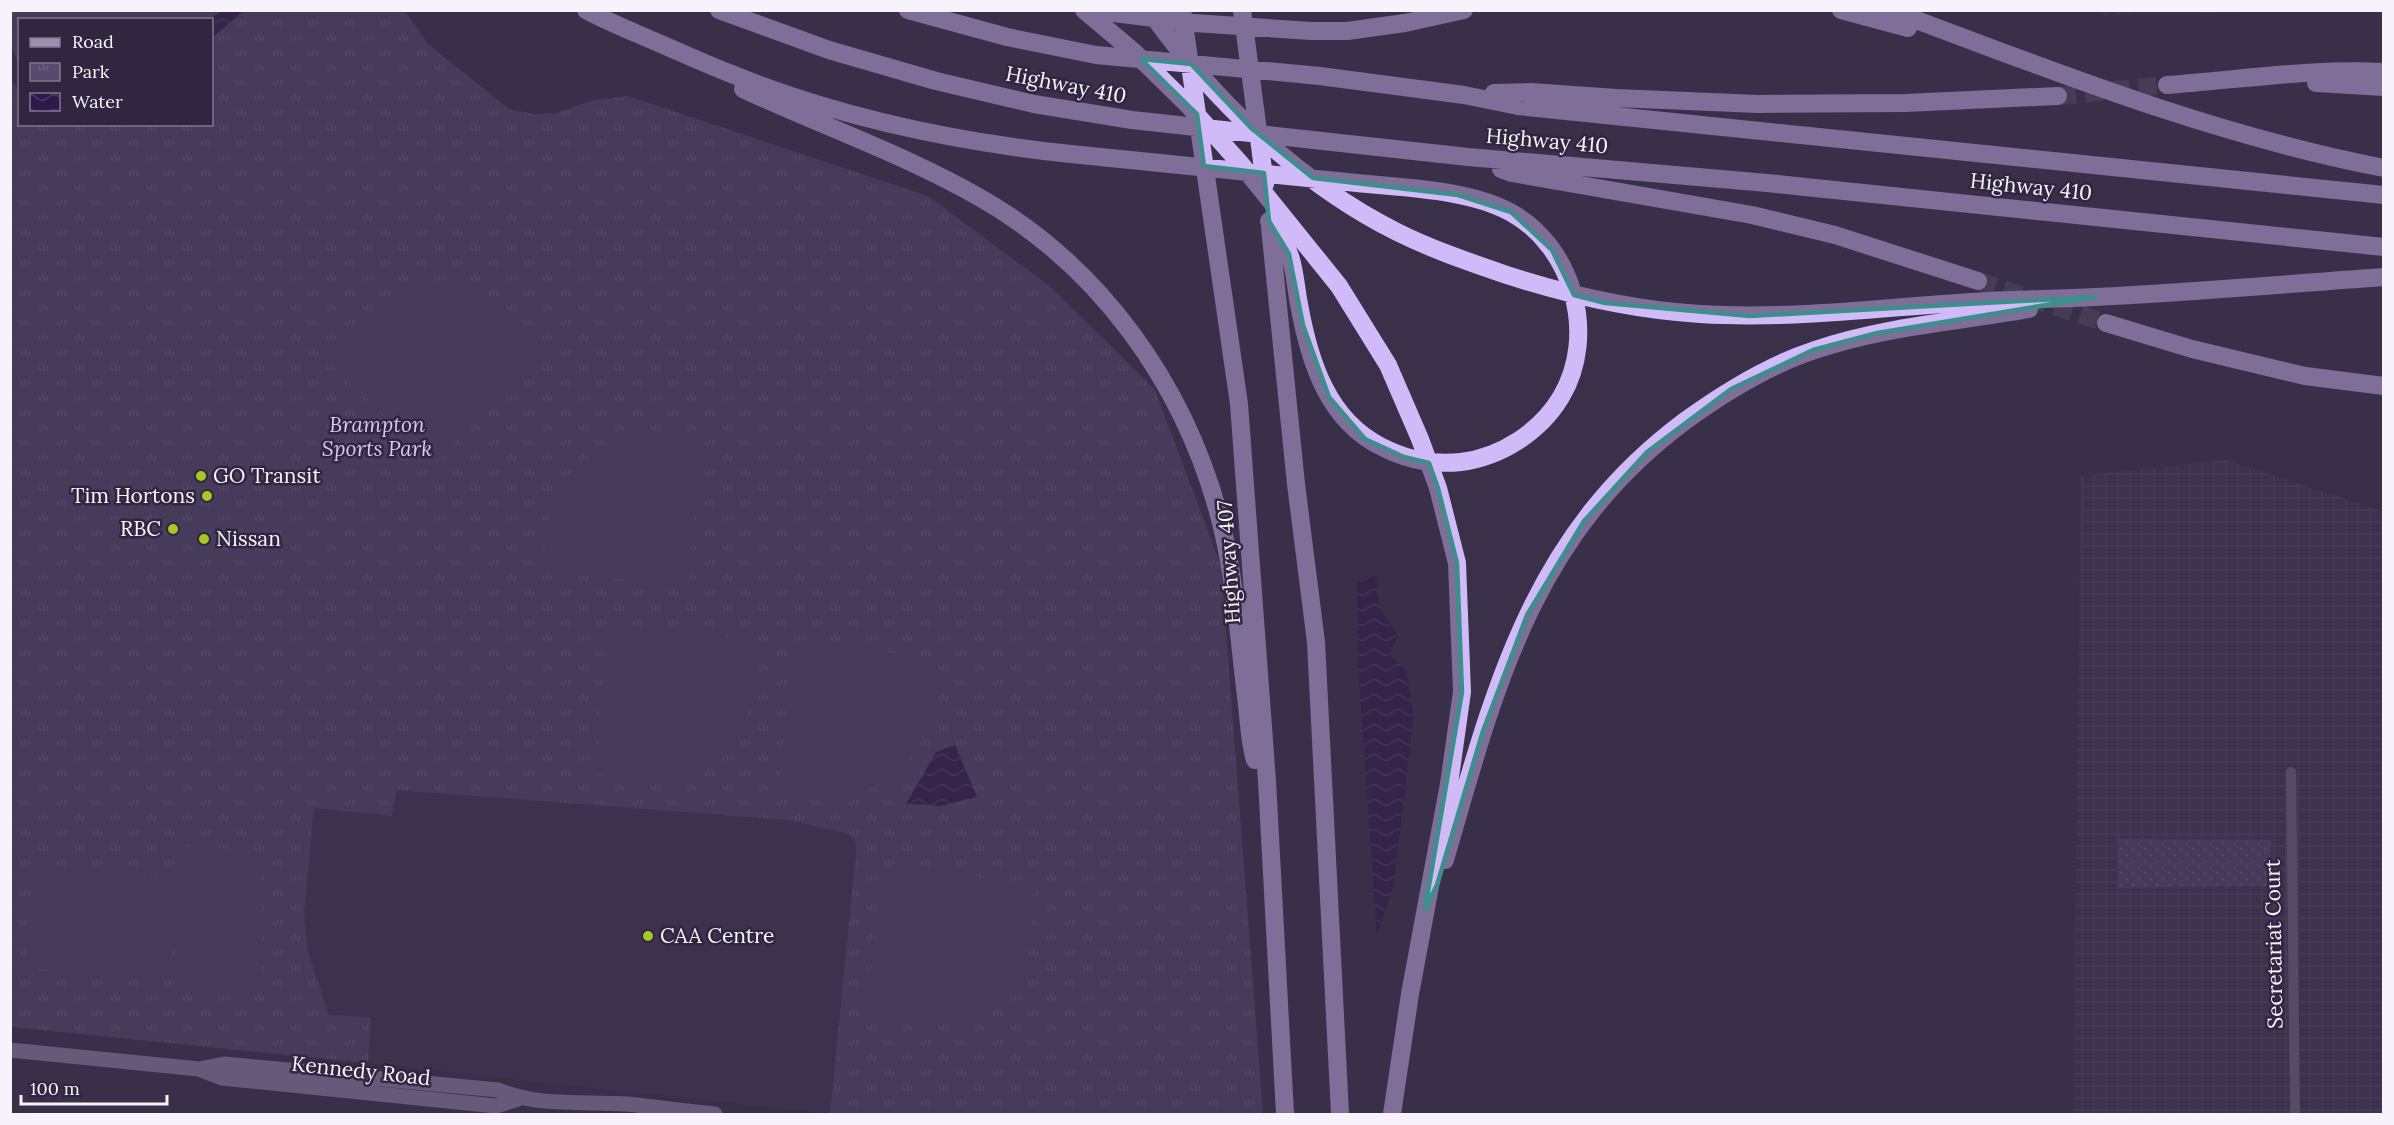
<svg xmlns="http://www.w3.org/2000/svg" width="2394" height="1125" font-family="Lora,serif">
  <defs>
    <pattern id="industrial-grid" width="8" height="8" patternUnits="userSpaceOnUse" patternTransform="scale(1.5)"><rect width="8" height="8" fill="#423555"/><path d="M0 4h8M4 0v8" fill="none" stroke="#554966"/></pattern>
    <pattern id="grass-dots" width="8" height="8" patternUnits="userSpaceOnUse" patternTransform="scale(1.5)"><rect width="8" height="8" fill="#584971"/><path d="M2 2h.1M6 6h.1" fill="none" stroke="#716486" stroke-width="1.8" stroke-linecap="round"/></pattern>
    <pattern id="park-tufts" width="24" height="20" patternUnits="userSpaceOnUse" patternTransform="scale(1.5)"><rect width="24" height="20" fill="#584971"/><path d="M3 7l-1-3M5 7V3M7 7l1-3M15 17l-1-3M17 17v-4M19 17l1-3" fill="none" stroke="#716486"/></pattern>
    <pattern id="water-waves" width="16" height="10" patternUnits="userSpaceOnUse" patternTransform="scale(1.5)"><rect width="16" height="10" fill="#2f184a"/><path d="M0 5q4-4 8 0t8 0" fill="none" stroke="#4e3a65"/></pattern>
  </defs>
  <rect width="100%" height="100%" fill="#3a3049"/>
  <path fill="#423555" d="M395 790 788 820 849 834 855 840 856 851 830 1114 368 1063 371 1017 329 1015 308 952 304 914 314 807 392 815Z"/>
  <path fill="url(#industrial-grid)" d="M2101 11V10L2310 11 2101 15Z
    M2225 460 2383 511V1114H2073L2081 476Z"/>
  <path fill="url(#grass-dots)" d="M2118 839 2271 840 2270 886 2119 888Z"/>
  <path fill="url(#park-tufts)" d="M11 11H221L210 20H20L19 64 11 46Z
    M243 11H405L428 44 509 109 533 114 557 113 593 100 628 96 928 196 1052 288 1155 390 1221 566 1263 1114H830L856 851 855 840 849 834 788 820 396 790 392 816 314 808 304 914 308 952 329 1015 371 1017 368 1063 11 1027 10 80 19 90 20 124H212V38Z"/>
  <path fill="#584971" d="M427 284C479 286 502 318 538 351L440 459H433L326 361 383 301 404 289Z
    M643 438 703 443 688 579 682 584 545 572C546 552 544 529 549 511 561 468 600 443 643 438Z
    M614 624 755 639C751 683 755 732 717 762 707 770 696 776 683 777 657 781 623 775 596 773L608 628Z
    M799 643 938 658C936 675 936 692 934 709 929 741 895 785 862 791 835 796 806 791 779 788L793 647Z
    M183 846 260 851 262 993 176 990Z
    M892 864 1036 886C1032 910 1030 936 1024 959 1013 1000 975 1026 934 1023 911 1021 888 1015 865 1011L886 868Z
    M34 866 179 880 169 981 24 967Z"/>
  <path fill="url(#water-waves)" d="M221 11H243L212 38 210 19Z
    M1367 575 1377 577C1376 607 1384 613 1398 636L1391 650 1392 658 1406 669 1414 716 1393 888 1377 935 1359 679 1357 583Z
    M955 745 977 797 941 806 906 804 936 752Z"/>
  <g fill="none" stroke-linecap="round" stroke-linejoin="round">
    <path stroke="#564d64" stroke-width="18" stroke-dasharray="18 9" stroke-linecap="butt" d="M2058 96 2167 85
      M1978 281 2106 323"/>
    <path stroke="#776e87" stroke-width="10" d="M2291 772 2295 1114"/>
    <path stroke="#9c8db5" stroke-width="15" d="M10 1050 199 1069 222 1078 496 1106 518 1099
      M199 1069 224 1064 498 1090C539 1107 584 1101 627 1104 656 1107 685 1111 715 1114"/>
    <path stroke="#d1baf8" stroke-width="18" d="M586 10C610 23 636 33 661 44 684 54 706 64 729 73 837 117 956 142 1071 154 1167 163 1262 173 1357 183 1404 188 1467 189 1510 212 1573 246 1598 335 1561 397 1540 432 1501 457 1461 462 1433 465 1407 460 1382 447 1327 420 1309 360 1299 304 1296 289 1295 271 1290 256 1286 244 1276 232 1269 221
      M719 10 829 50 936 81 1034 104 1132 120 1468 157 1767 183 2384 247
      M908 10 1007 37 1096 55 1320 76 1464 95 1518 106 2384 195
      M1084 10 1134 52 1187 104 1240 163 1339 286 1388 365 1420 439 1438 488 1457 563 1462 692 1449 784 1410 994 1392 1114
      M1090 10 1194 23 1311 31H1347L1405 23 1464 10
      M1149 10C1212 99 1299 183 1397 232 1433 250 1472 263 1510 276 1572 296 1634 310 1700 314 1796 320 1892 306 1988 301 2024 299 2060 299 2095 297 2192 292 2288 284 2384 277
      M1182 10 1239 404 1267 781 1285 1114
      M1242 10 1265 184
      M1841 10 1908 28
      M1890 10C2052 71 2213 135 2384 168
      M2316 83 2384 87
      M2167 85C2239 80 2311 68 2384 72
      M743 89C820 125 903 154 977 196 1100 265 1185 385 1220 519 1235 577 1239 638 1246 697 1249 717 1249 741 1255 760
      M1494 93 1531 92 1616 98 1758 104 1905 103 2058 96
      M1501 169 1512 173 1752 215 1835 235 1978 281
      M1270 227 1296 484 1316 642 1340 1114
      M2106 323 2192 349 2305 376 2384 386
      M1445 860C1495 687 1532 535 1685 421 1725 392 1769 365 1815 350 1885 326 1957 322 2029 309"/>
  </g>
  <path d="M0 0H2394V1125H0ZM1141 59 1191 64 1251 128 1313 178 1458 195 1511 212 1552 250 1574 295 1605 303 1750 316 2095 297 1877 333 1813 350 1731 389 1647 452 1584 521 1527 615 1483 731 1437 885 1425 909 1462 692 1457 563 1438 488 1429 463 1404 457 1365 439 1329 397 1303 325 1289 254 1269 221 1264 173 1204 166 1197 114Z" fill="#3a3049" fill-opacity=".55" fill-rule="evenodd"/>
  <path fill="none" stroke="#3d8f8b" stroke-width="4.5" stroke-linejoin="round" d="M1141 59 1191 64 1251 128 1313 178 1458 195 1511 212 1552 250 1574 295 1605 303 1750 316 2095 297 1877 333 1813 350 1731 389 1647 452 1584 521 1527 615 1483 731 1437 885 1425 909 1462 692 1457 563 1438 488 1429 463 1404 457 1365 439 1329 397 1303 325 1289 254 1269 221 1264 173 1204 166 1197 114Z"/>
  <g fill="#a6c822" stroke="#30263f" stroke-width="2">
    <circle cx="201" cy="476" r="6"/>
    <circle cx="207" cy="496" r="6"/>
    <circle cx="173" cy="529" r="6"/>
    <circle cx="204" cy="539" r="6"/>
    <circle cx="648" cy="936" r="6"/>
  </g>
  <g text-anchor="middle" stroke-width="5" stroke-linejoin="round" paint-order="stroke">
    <g font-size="21" fill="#f6f3fd" stroke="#30263f">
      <text transform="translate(1066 85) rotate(11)" y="7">Highway 410</text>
      <text transform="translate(1547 141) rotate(5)" y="7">Highway 410</text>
      <text transform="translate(2031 187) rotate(6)" y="7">Highway 410</text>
      <text transform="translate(1229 562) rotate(-94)" y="7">Highway 407</text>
      <text transform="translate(2274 944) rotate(-91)" y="7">Secretariat Court</text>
      <text transform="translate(361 1071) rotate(6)" y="7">Kennedy Road</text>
    </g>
    <g font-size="21" font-style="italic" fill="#d8c6f8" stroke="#30263f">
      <text x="377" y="432">Brampton<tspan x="377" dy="24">Sports Park</tspan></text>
    </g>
    <g font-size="21" fill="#f6f3fd" stroke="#30263f" text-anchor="start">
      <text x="213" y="483">GO Transit</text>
      <text x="195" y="503" text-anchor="end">Tim Hortons</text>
      <text x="161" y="536" text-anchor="end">RBC</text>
      <text x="216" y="546">Nissan</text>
      <text x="660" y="943">CAA Centre</text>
    </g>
  </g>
  <rect width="2394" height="1125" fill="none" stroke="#f6f3fd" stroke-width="24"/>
  <rect x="18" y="18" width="195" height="108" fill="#30263f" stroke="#7f788b" stroke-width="1.5"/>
  <rect x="30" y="38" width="30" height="9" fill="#9c8db5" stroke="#7f788b" stroke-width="1.5"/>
  <text x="72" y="48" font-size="18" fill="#f6f3fd">Road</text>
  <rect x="30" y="63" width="30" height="18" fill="url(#park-tufts)" stroke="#7f788b" stroke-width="1.5"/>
  <text x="72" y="78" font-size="18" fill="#f6f3fd">Park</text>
  <rect x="30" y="93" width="30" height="18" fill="url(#water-waves)" stroke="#7f788b" stroke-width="1.5"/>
  <text x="72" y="108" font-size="18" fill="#f6f3fd">Water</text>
  <path d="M21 1095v9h146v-9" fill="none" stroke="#f6f3fd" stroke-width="3"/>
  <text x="30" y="1095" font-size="18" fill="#f6f3fd" stroke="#30263f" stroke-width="4.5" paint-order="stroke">100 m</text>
</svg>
